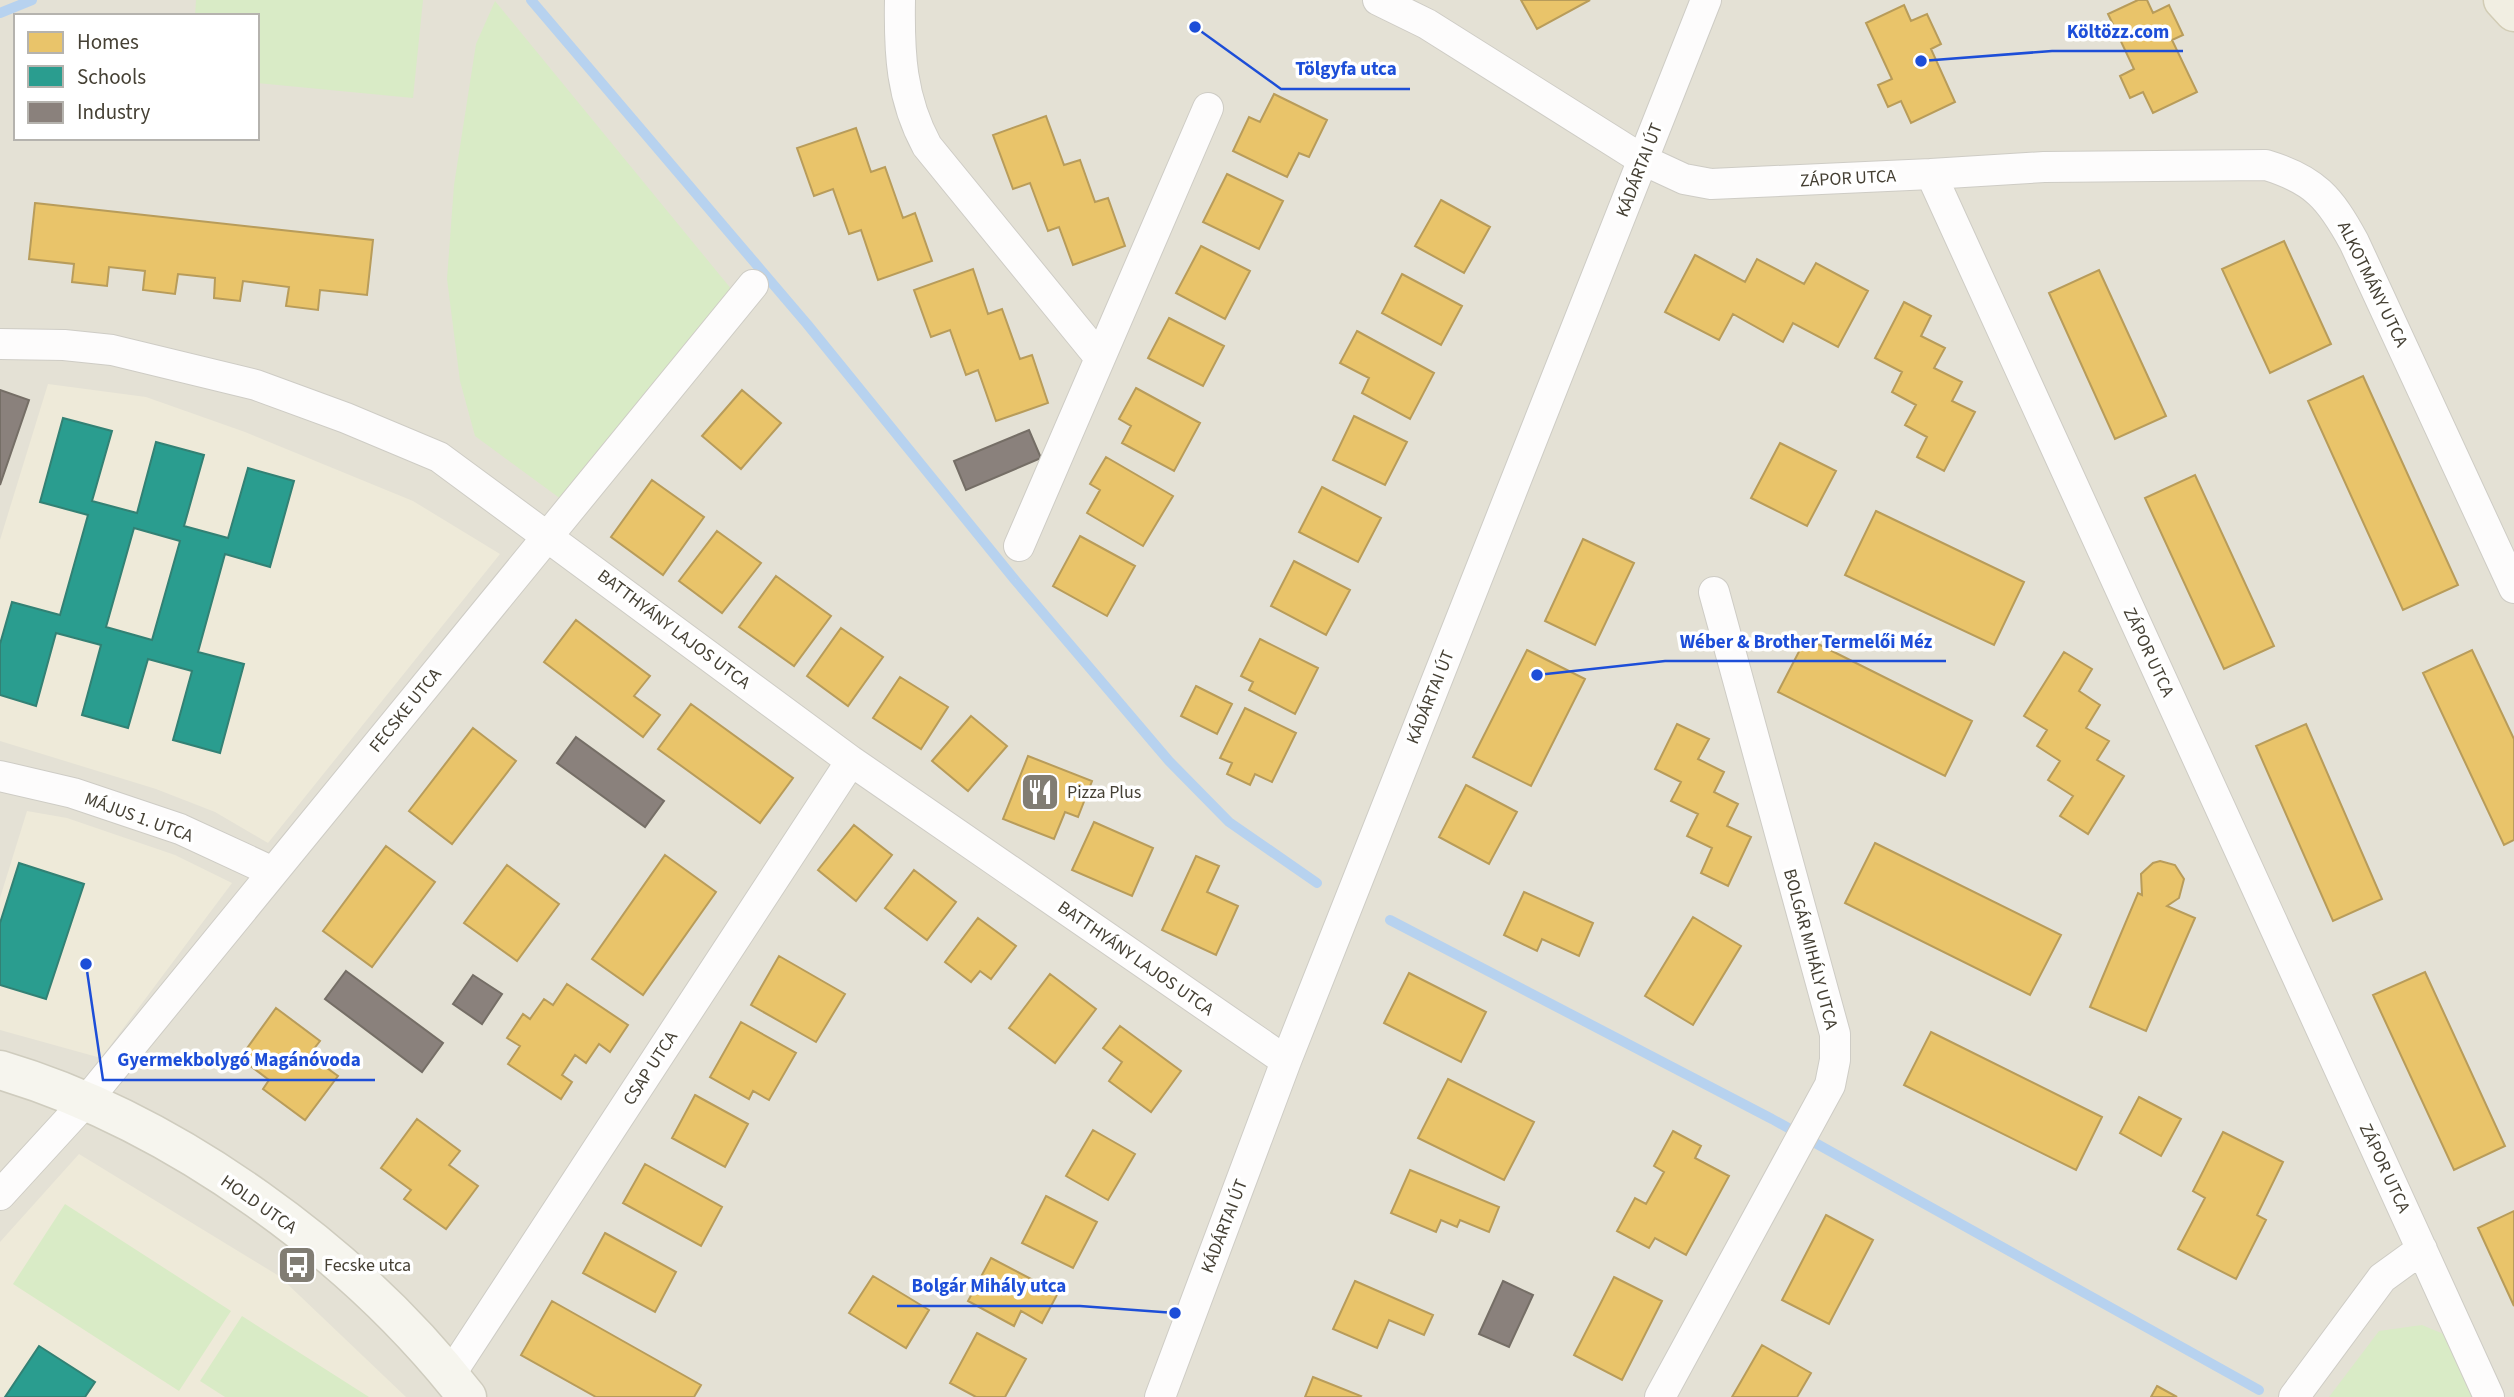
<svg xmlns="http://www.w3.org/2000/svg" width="2514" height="1397" font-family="'Source Sans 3',sans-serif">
  <rect width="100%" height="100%" fill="#f0eee8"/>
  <path fill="#e4e1d5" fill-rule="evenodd" d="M0 0H2514V1397H0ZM16 16H257V138H16Z"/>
  <path fill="#eeead9" d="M48 384 146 397 245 432 413 501 500 554 268 843 215 812 156 789 0 741V540Z
    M27 811 67 818 175 855 232 883 101 1058 0 1030V898Z
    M79 1154 279 1276 406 1397H0V1242Z"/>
  <path fill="#d9ebc6" d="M196 0H423L413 98 257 83V16H195Z
    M495 1 737 296 569 505 475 436 460 381 447 279 454 185 476 44Z
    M65 1204 231 1311 179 1391 13 1284Z
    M242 1316 369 1397H225L200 1381Z
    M2422 1325 2446 1335 2474 1397H2329L2379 1331Z"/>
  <path fill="#e9c46a" stroke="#b89c5a" stroke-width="2" d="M1521 0H1590L1537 29Z
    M2138 0H2147L2153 13 2169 5 2183 35 2172 40 2197 92 2153 113 2143 92 2130 98 2120 76 2134 69 2108 14Z
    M1904 5 1911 21 1927 14 1941 44 1931 49 1955 102 1911 123 1901 101 1888 107 1878 85 1892 79 1866 23Z
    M1274 94 1327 120 1309 157 1299 153 1287 177 1233 151 1249 117 1260 122Z
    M1046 116 1064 165 1080 160 1095 202 1108 198 1125 246 1073 265 1059 227 1048 231 1030 183 1013 189 993 135Z
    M856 128 871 172 885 167 903 218 915 213 932 261 878 280 861 230 849 234 833 189 814 196 797 148Z
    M1227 174 1283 201 1259 249 1203 222Z
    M1441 200 1490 227 1464 273 1415 246Z
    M35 203 373 240 367 295 320 290 318 310 286 306 289 287 243 281 240 301 214 298 215 278 178 274 175 294 143 290 145 271 109 267 107 286 72 282 74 264 29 259Z
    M2284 241 2331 344 2270 373 2222 269Z
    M1201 246 1250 271 1225 319 1176 293Z
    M1695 255 1745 282 1757 259 1804 284 1816 263 1868 291 1838 347 1793 323 1783 342 1733 314 1719 340 1665 312Z
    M973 269 988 314 1002 309 1020 359 1032 355 1048 403 996 421 978 370 966 375 950 330 931 337 914 290Z
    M2099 270 2166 416 2115 439 2049 293Z
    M1402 274 1462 306 1441 345 1382 313Z
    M1904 302 1931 316 1921 336 1945 348 1934 368 1962 382 1952 401 1975 412 1944 471 1917 457 1927 437 1905 425 1916 405 1892 392 1902 372 1875 358Z
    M1169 318 1224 346 1203 386 1148 358Z
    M1357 331 1434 373 1410 419 1362 393 1369 378 1340 363Z
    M2363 376 2458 585 2403 610 2308 401Z
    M1136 388 1200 423 1174 471 1122 443 1131 426 1119 419Z
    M742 390 781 423 741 469 702 436Z
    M1354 416 1407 442 1385 485 1333 460Z
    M1780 443 1836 471 1807 526 1751 498Z
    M1106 457 1173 496 1143 546 1087 513 1100 490 1090 484Z
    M2195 475 2274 646 2224 669 2145 498Z
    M652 480 704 517 663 575 611 537Z
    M1322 487 1381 518 1358 562 1299 532Z
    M1876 511 2024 582 1994 645 1845 575Z
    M717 531 761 563 722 613 679 581Z
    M1080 536 1135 566 1107 616 1053 586Z
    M1583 539 1634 563 1595 645 1545 621Z
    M1294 561 1350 590 1326 635 1271 606Z
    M776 576 831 616 794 666 739 627Z
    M576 620 650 676 634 696 660 715 643 737 544 662Z
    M841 628 883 657 848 706 807 676Z
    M1806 638 1972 721 1945 776 1778 692Z
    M1260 639 1318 668 1295 714 1249 690 1253 682 1241 676Z
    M1527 650 1585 679 1531 786 1473 757Z
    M2472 650 2514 739V840L2504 845 2423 673Z
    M2064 652 2092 669 2079 691 2100 705 2086 728 2109 741 2097 760 2124 776 2088 834 2060 816 2073 796 2048 780 2060 761 2037 746 2047 730 2024 716Z
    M900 677 948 707 921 749 873 718Z
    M1196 686 1232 704 1217 734 1181 716Z
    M691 704 793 778 760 823 658 749Z
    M1245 708 1296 733 1272 782 1255 774 1250 785 1227 774 1232 763 1220 758Z
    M971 716 1007 746 968 791 932 761Z
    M1677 724 1709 739 1698 759 1724 772 1714 792 1738 804 1727 826 1751 837 1728 886 1701 873 1712 848 1687 836 1698 814 1671 801 1681 782 1655 769Z
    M2306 724 2382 899 2333 921 2256 746Z
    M473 728 516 761 452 844 409 811Z
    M1028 756 1092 781 1078 817 1065 812 1054 839 1003 819Z
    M1466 785 1517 812 1489 864 1439 837Z
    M1094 822 1153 848 1132 896 1072 870Z
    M854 825 892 855 856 901 818 870Z
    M1875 843 2061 935 2030 995 1845 903Z
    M386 846 435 882 372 967 323 931Z
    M665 855 716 892 643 995 592 959Z
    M1196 856 1219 866 1207 892 1238 906 1216 955 1162 930Z
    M2160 861 2175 865 2184 879 2179 898 2167 906 2195 918 2146 1031 2090 1007 2138 893 2142 895 2141 874 2153 863Z
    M507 865 559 904 517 961 464 923Z
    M914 870 956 902 927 940 885 908Z
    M1524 892 1593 923 1579 956 1542 939 1537 951 1504 935Z
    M1693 917 1741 946 1693 1025 1645 996Z
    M978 918 1016 946 991 979 980 971 971 982 945 962Z
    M779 956 845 994 816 1042 751 1005Z
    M2425 972 2505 1146 2454 1170 2373 995Z
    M1409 973 1486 1012 1461 1062 1384 1023Z
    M1050 974 1096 1009 1055 1063 1009 1028Z
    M567 984 628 1025 610 1052 599 1044 586 1063 575 1055 562 1075 572 1082 561 1099 508 1064 520 1046 507 1038 523 1014 530 1019 544 999 553 1005Z
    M276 1008 320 1041 309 1055 338 1076 305 1120 263 1089 269 1080 240 1058Z
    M741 1022 796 1053 769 1100 753 1091 749 1099 710 1077Z
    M1120 1026 1181 1071 1151 1112 1109 1081 1122 1062 1103 1048Z
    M1931 1032 2102 1117 2076 1170 1904 1085Z
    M1448 1079 1534 1122 1504 1180 1418 1138Z
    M695 1095 748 1124 725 1167 672 1138Z
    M2139 1097 2181 1119 2161 1156 2120 1133Z
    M417 1119 460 1151 449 1165 478 1186 446 1229 404 1199 411 1190 381 1168Z
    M1093 1130 1135 1154 1108 1200 1066 1176Z
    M1673 1131 1701 1146 1695 1158 1729 1176 1686 1255 1655 1238 1649 1248 1617 1231 1635 1198 1646 1204 1664 1172 1654 1166Z
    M2223 1132 2283 1162 2257 1215 2266 1220 2236 1279 2178 1249 2205 1198 2193 1191Z
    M645 1164 722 1207 701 1246 623 1203Z
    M1410 1170 1499 1207 1489 1232 1460 1220 1457 1227 1441 1220 1436 1232 1391 1213Z
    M1046 1196 1097 1222 1073 1268 1022 1243Z
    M2514 1211V1306L2478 1228Z
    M1826 1215 1873 1240 1829 1324 1782 1300Z
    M605 1233 676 1272 655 1312 583 1273Z
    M991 1258 1058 1293 1042 1323 1021 1311 1014 1326 968 1301Z
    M873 1276 929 1310 906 1348 849 1313Z
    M1614 1277 1662 1301 1622 1380 1574 1355Z
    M1355 1281 1433 1315 1424 1335 1389 1320 1377 1348 1333 1329Z
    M552 1301 701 1385 694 1397H596L521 1355Z
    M977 1333 1026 1359 1005 1397H976L950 1383Z
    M1762 1345 1811 1373 1797 1397H1732Z
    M1313 1377 1361 1396 1360 1397H1305Z
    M2157 1386 2177 1397H2151Z"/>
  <path fill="#2a9d8f" stroke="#328174" stroke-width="2" fill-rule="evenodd" d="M63 418 112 431 92 501 137 513 156 442 204 455 184 526 228 538 248 468 294 481 270 567 225 554 198 652 244 664 220 753 173 740 192 671 148 659 128 728 82 715 101 645 56 633 36 706 0 695V644L12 602 60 615 88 515 40 502ZM134 528 180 541 152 640 106 627Z
    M19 863 84 884 46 999 0 985V923Z
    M39 1346 95 1382 85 1397H5Z"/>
  <path fill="#8a817c" stroke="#756e66" stroke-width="2" d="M0 390 29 400 0 485Z
    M1029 430 1041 458 966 490 954 461Z
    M576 737 664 801 645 827 557 763Z
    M346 971 443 1043 422 1072 325 999Z
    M473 975 502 994 482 1024 453 1004Z
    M1503 1281 1533 1295 1509 1347 1479 1334Z"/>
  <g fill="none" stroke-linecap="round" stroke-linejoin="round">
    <path stroke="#b7d2ef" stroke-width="10" d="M531 0 807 324 1015 580 1169 761 1229 822 1317 883
      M0 13 32 0
      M1390 920 1772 1119 2259 1390"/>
    <g stroke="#ceccc5" stroke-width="32">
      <path id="street" d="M900 0C899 53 901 98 927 146L1100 358
        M1378 0 1427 24 1643 160 1684 179 1711 184 1931 174 2489 1397
        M1931 174 2044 167 2266 165C2315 180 2330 198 2354 242L2514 588
        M0 344 64 345 112 350 256 385 346 418 439 457 851 761 1286 1061
        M1019 546 1208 108
        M0 776 73 793 180 829 273 872
        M0 1195 87 1100 753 285
        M450 1375 851 761
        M1160 1397 1286 1061 1706 0
        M1660 1397 1830 1085 1835 1060V1034L1714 592
        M2294 1397 2382 1278 2422 1249"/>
    </g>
    <g stroke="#cfccbe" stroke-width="41">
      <path id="secondary" d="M0 1070C175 1122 355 1253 467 1397"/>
    </g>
    <g stroke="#d2ccb5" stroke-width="41">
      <path id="primary" d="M2503 0 2514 12"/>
    </g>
    <use href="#street" stroke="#fdfcfc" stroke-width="30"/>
    <use href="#secondary" stroke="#f6f5ee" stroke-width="38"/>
    <use href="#primary" stroke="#f1eee2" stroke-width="38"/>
  </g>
  <defs>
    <g id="restaurant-square" transform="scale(2.0125)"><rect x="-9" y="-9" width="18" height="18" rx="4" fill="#817d73" stroke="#fff"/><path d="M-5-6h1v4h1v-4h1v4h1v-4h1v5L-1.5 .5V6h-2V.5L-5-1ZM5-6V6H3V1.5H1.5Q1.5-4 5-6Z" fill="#fff"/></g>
    <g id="bus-square" transform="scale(2.0125)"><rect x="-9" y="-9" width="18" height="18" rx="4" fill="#817d73" stroke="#fff"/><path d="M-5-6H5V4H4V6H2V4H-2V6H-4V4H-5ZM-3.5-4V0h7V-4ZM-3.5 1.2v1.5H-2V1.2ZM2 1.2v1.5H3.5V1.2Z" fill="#fff"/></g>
  </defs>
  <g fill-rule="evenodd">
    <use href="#restaurant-square" x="1040" y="792"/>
    <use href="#bus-square" x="297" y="1265"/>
  </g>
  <g text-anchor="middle" stroke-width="7" stroke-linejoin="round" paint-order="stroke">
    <g font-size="18" fill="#454034" stroke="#fff">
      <text transform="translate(1639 170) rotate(-69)" y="6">KÁDÁRTAI ÚT</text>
      <text transform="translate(1848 178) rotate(-3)" y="6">ZÁPOR UTCA</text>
      <text transform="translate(2373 284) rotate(64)" y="6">ALKOTMÁNY UTCA</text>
      <text transform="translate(674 629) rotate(37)" y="6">BATTHYÁNY LAJOS UTCA</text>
      <text transform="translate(2149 652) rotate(65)" y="6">ZÁPOR UTCA</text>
      <text transform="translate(1430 697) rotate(-68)" y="6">KÁDÁRTAI ÚT</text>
      <text transform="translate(405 710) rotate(-51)" y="6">FECSKE UTCA</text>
      <text transform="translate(139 817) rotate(20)" y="6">MÁJUS 1. UTCA</text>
      <text transform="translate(1811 949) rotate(75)" y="6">BOLGÁR MIHÁLY UTCA</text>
      <text transform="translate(1136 958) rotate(35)" y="6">BATTHYÁNY LAJOS UTCA</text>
      <text transform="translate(650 1068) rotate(-57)" y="6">CSAP UTCA</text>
      <text transform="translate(2385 1168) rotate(65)" y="6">ZÁPOR UTCA</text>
      <text transform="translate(259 1204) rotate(35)" y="6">HOLD UTCA</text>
      <text transform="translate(1224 1226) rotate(-69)" y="6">KÁDÁRTAI ÚT</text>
    </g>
    <g font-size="18" fill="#454034" stroke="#fff" text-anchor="start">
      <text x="1067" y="798">Pizza Plus</text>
      <text x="324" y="1271">Fecske utca</text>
    </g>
  </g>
  <path fill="none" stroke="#1d4ed8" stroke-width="2.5" d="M1921 61L2052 51H2183M1195 27L1281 89H1410M1537 675L1665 661H1946M86 964L103 1080H375M1175 1313L1080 1306H897"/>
  <g fill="#1d4ed8" stroke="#fff" stroke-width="2.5">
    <circle cx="1921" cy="61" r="7"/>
    <circle cx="1195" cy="27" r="7"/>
    <circle cx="1537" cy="675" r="7"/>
    <circle cx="86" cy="964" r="7"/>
    <circle cx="1175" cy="1313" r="7"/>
  </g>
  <g font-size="19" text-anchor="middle" font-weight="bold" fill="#1d4ed8" stroke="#fff" stroke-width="7" stroke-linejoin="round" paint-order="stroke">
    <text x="2118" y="38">Költözz.com</text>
    <text x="1346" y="75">Tölgyfa utca</text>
    <text x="1806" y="648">Wéber &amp; Brother Termelői Méz</text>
    <text x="239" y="1066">Gyermekbolygó Magánóvoda</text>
    <text x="989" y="1292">Bolgár Mihály utca</text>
  </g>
  <rect x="14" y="14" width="245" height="126" fill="#ffffff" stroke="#b5b3ae" stroke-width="2"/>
  <rect x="28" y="32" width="35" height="21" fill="#e9c46a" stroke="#b5b3ae" stroke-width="2"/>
  <text x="77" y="49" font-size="21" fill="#454034">Homes</text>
  <rect x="28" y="66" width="35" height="21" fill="#2a9d8f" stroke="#b5b3ae" stroke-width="2"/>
  <text x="77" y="84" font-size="21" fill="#454034">Schools</text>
  <rect x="28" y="102" width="35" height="21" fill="#8a817c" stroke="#b5b3ae" stroke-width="2"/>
  <text x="77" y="119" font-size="21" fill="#454034">Industry</text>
</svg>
